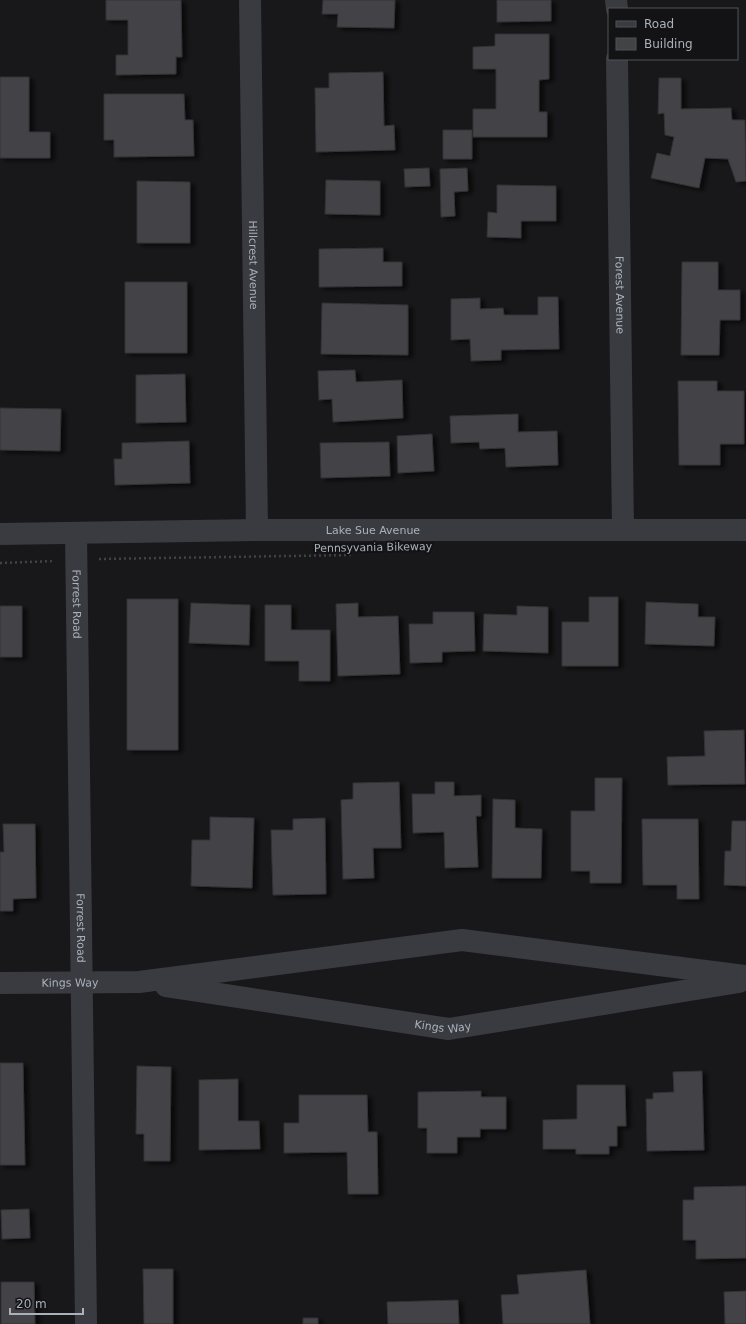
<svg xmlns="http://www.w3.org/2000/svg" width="746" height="1324" font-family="'DejaVu Sans',sans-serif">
  <defs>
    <filter id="shadow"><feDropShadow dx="4.5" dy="2.5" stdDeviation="2" flood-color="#0009"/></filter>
  </defs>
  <rect width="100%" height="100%" fill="#18181a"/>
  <path fill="#424347" stroke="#323236" filter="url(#shadow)" d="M106 0H181L182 57H176V74L116 75V55H128V20H106Z
    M323 0H395L394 28 337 27 338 14H322Z
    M497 0H551V21L497 22Z
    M495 34H549V79L539 80V112H547V137H473V109H496V69H473V47L495 46Z
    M383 72 384 126 394 125 395 150 316 152 315 88H329V73Z
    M0 77H29V132H50V158H0Z
    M659 78H681V109L731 108 732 120H745L746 181 736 182 728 159 705 158 699 188 651 178 657 153 670 156 674 137 665 135 664 113 658 114Z
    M104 94H184L185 120H193L194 156 114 157V140H104Z
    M443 130H472V159H443Z
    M429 168 430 186 405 187 404 169Z
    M467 168 468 191 454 192 455 216 441 217 440 169Z
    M326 180 380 181V215L325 214Z
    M137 181 190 182V243H137Z
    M497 185 556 186V221H521V238L487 237 488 212 497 213Z
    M383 248V262H402V286L319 287V249Z
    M682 262H718V290H740V320H720L719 355H681Z
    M125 282H187V353H125Z
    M538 297H558L559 349 501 350V360L471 361 470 339 451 340V299L480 298V309L503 308 504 315H538Z
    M322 303 408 305V355L321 354Z
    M355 370 356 382 402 380 403 418 333 422 332 399 319 400 318 371Z
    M185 374 186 422 136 423V375Z
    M678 381H717V391H744V444H720V465H679Z
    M0 408 61 409 60 451 0 450Z
    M518 414V432L557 431 558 465 506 467 505 448 480 449 479 442 451 443 450 416Z
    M432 434 434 471 398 473 397 436Z
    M189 441 190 483 115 485 114 459H122V443Z
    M389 442 390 476 321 478 320 443Z
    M589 597H618V666H562V622H589Z
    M127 599H178V750H127Z
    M646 602 698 604V617H715L714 646 645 644Z
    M191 603 250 605 249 645 189 643Z
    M358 603V617L398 616 400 674 338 676 336 604Z
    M265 605H291V630H330V681H299V661H265Z
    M0 606H22V657H0Z
    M517 606 548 607V653L483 651 484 614 517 615Z
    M433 612H474L475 651 442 652V662L410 663 409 624H433Z
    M744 730 745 784 668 785 667 757 705 756 704 731Z
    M595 778H622L621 883H590V871H571V811H595Z
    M399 782 401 848H373L374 878 343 879 341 800 353 799V783Z
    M435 782H454V796L481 795V816H476L478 867 445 868 444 832 413 833 412 794H435Z
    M493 799 515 800V828L542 829 541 878H492Z
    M210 817 254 818 252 888 191 886 192 840H210Z
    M325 818 326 894 273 895 271 830H293V819Z
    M642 819H698L699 899H677V885H643Z
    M732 821H746V886L724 885 725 851H731Z
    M3 824H35L36 898 13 899V911H0V852H4Z
    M0 1063H23L25 1165H0Z
    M137 1066 171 1067 170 1161H144V1134H136Z
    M702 1071 704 1150 647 1151 646 1099H653V1093L674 1092 673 1072Z
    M238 1079V1121H259L260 1149 199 1150V1080Z
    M577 1085H625L626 1126H617V1146H609V1154H576V1149H543V1120L577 1119Z
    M481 1091V1097H506V1129H480V1137H457V1153H427V1128H418V1092Z
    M299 1095H367L368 1132H377L378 1194H348L347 1152 284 1153V1123H299Z
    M746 1186V1258L696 1259V1240H683V1200H694V1187Z
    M29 1209 30 1238 2 1239 1 1210Z
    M143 1269H173V1324H144Z
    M586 1270 590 1324H503L501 1295 519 1294 517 1275Z
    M1 1282H34L35 1324H1Z
    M746 1291V1324H725L724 1292Z
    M458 1300 459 1324H388L387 1302Z
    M303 1318H318V1324H303Z"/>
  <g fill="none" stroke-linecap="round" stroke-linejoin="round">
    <path stroke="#3f4247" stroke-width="2.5" stroke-dasharray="2 3" stroke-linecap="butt" d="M99 559 352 555
      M0 563 54 561"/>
    <g stroke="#393b40" stroke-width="22">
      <path id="s1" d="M250 0 257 530"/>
      <path d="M616 0 617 9"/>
      <path id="s2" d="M617 59 623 530"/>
      <path id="s3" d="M76 533 86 1324"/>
      <path id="s4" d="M0 534 257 530H746"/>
      <path id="s5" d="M0 983 139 982 462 940 746 976"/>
      <path id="s6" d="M166 986 449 1029 739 982"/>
    </g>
  </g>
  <g text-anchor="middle" stroke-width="4" stroke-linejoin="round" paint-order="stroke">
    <g font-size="11" fill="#a9b1bb" stroke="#131315">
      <text dy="4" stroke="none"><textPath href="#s1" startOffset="265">Hillcrest Avenue</textPath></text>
      <text dy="4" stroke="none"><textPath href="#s2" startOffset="236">Forest Avenue</textPath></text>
      <text dy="4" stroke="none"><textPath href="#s4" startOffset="373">Lake Sue Avenue</textPath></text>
      <text transform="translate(373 547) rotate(-1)" y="4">Pennsyvania Bikeway</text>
      <text dy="4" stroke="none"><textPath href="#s3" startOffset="71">Forrest Road</textPath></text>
      <text dy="4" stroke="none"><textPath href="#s3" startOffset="395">Forrest Road</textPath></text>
      <text dy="4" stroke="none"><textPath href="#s5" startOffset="70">Kings Way</textPath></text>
      <text dy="4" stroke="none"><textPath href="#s6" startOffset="280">Kings Way</textPath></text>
    </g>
  </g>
  <rect x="608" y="8" width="130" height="52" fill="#131315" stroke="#4f5257"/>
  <rect x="616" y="21" width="20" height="6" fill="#393b40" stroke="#4f5257"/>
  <text x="644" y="28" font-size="12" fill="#a9b1bb">Road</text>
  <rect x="616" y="38" width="20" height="12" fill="#424347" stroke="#4f5257"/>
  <text x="644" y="48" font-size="12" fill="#a9b1bb">Building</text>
  <path d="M10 1308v6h73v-6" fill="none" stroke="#a9b1bb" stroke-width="2"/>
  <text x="16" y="1308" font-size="12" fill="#a9b1bb" stroke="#131315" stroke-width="3" paint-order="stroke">20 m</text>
</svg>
